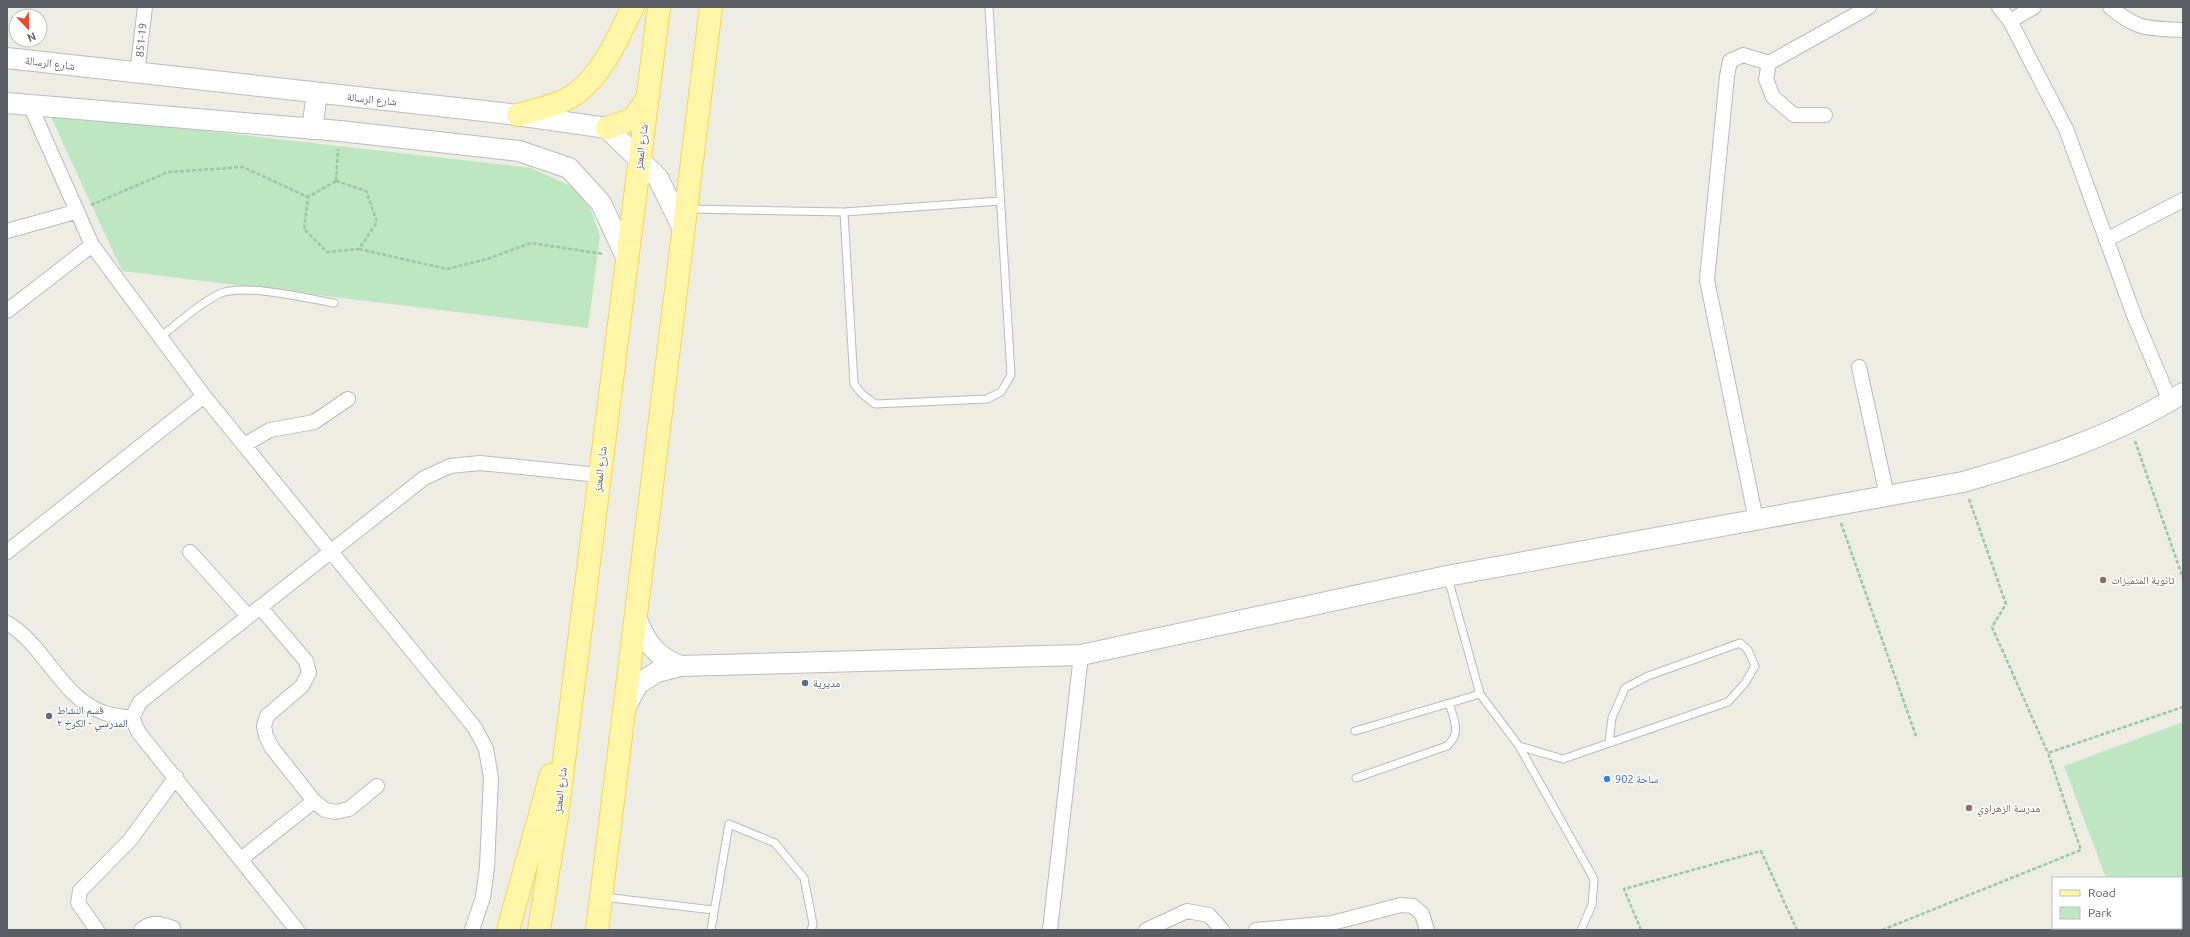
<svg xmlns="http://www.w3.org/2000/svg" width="2190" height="937" font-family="Ubuntu,'Noto Naskh Arabic',sans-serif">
  <rect width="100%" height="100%" fill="#eeede3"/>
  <path fill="#bee7c1" d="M49 113 531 168 573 187 591 210 600 236 588 328 122 271Z
    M2183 722V930H2125L2124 928H2181V878H2106L2064 766Z"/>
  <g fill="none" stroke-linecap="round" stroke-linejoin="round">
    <g stroke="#b8bac0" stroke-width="9">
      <path id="lane" d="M689 209 844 212 1000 201
        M844 212 854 384 862 394 875 404 987 399 1001 392 1011 375 989 7
        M160 337C179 323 198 304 219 294 244 283 305 298 334 303
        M1448 578 1480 694 1519 746 1563 759 1728 702 1745 683 1755 666 1748 650 1740 643 1648 676 1625 688 1612 718 1609 743
        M1355 731 1480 694
        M1519 746 1594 879 1592 905 1581 930
        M1356 778 1447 746C1462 733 1454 720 1449 703
        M604 897 713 910
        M711 930 729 824 775 843 804 878 813 924 811 930"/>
    </g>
    <g stroke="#b8bac0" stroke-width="16">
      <path id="street" d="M1999 7 2010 21 2066 129 2135 318 2170 401
        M2110 7C2139 31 2148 28 2183 30
        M2010 21 2034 7
        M137 73 145 7
        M30 105 92 245 204 396 475 728 486 749 491 778 487 867 483 897 472 930
        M1825 115H1794L1773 97 1766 79 1769 63 1869 7
        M7 231 75 212
        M2106 240 2183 200
        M7 311 92 245
        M1859 367 1887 496
        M244 445 270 430 314 422 348 399
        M1756 520 1707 280 1727 76 1730 61 1743 55 1769 63
        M7 552 204 396
        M190 552 248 616
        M260 607 306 661 309 673 302 686 267 716 264 726 266 736 272 748 314 801 325 810 336 812 349 809 377 786
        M7 623C45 645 60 696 102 712 111 716 122 716 132 718
        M241 859 314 801
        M97 930 78 903 80 891 130 840 176 777
        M141 930C152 921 160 923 173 928
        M297 930 139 733 132 718 140 702 424 478 450 466 480 463 599 475
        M1050 930 1081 655
        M1146 930 1187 911 1209 915 1222 930
        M1256 930 1332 923 1401 905 1413 906 1422 914 1427 930"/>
    </g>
    <g stroke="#b8bbc2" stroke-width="22">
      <path id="secondary" d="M7 58 502 113 607 128 658 178 684 231
        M7 103 340 131 519 151 569 168 601 203 626 257
        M312 129 317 93
        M637 620C647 644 656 656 680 666
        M626 706 638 684 657 672 680 666 1081 655 1447 576 1963 482C2040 460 2114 436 2183 393"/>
    </g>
    <g stroke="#f7d553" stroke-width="24">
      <path id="primary" d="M518 115C537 109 562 105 578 92 605 70 618 37 633 7
        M607 128 633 119 647 99
        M508 930 551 775
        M539 930 557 816 659 7
        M597 930 711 7"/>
    </g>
    <path stroke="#96c9a9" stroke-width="2.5" stroke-dasharray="4 2" stroke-linecap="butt" d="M336 181 366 191 377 222 359 249 327 252 304 229 308 197Z
      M336 181 338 149
      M91 205 168 172 243 167 308 197
      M359 249 447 269 487 259 531 243 604 254
      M2135 441 2183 578
      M1969 499 2006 604 1992 627 2048 753
      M1841 523 1916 736
      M1641 930 1624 889 1761 851 1797 930
      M1882 930 2081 850 2048 753 2183 707"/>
    <use href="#lane" stroke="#fff" stroke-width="7"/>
    <use href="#street" stroke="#fff" stroke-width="14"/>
    <use href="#secondary" stroke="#fff" stroke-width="20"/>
    <use href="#primary" stroke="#fff7a7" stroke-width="22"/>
  </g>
  <g fill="#8d6e63" stroke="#fff" stroke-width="1.5">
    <circle cx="2103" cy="580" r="4"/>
    <circle cx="1969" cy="808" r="4"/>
  </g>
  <g fill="#5c6f8a" stroke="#fff" stroke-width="1.5">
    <circle cx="805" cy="683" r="4"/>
    <circle cx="49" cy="716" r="4"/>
  </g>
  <circle fill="#3f7fe0" stroke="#fff" stroke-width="1.5" cx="1607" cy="779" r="4"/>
  <g text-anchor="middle" stroke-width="3" stroke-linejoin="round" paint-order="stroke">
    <g font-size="11" fill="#5b5e64" stroke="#fff">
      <text transform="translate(141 40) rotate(-84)" y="4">851-19</text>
      <text transform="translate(50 63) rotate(7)" y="4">شارع الرسالة</text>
      <text transform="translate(372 99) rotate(6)" y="4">شارع الرسالة</text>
      <text transform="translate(641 147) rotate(-83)" y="4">شارع المعتز</text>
      <text transform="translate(600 469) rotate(-83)" y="4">شارع المعتز</text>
      <text transform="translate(560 790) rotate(-83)" y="4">شارع المعتز</text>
    </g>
    <g font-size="11" fill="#785e54" stroke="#fff" text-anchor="start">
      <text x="2111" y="584">ثانوية المتميزات</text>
      <text x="1977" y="812">مدرسة الزهراوي</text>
    </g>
    <g font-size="11" fill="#4e5e75" stroke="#fff" text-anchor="start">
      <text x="813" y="687">مديرية</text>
      <text x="57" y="714">قسم النشاط<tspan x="57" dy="13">المدرسي - الكرخ ٢</tspan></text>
    </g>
    <g font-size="11" fill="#366cbe" stroke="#fff" text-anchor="start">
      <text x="1615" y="783">ساحة 902</text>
    </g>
  </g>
  <rect width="2190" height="937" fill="none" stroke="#5b5e64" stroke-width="16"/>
  <rect x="2052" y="877" width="130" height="52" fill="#ffffff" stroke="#bdbfc1"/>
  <rect x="2060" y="890" width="20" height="6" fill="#fff7a7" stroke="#bdbfc1"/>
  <text x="2088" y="897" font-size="12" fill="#5b5e64">Road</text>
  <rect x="2060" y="907" width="20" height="12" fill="#bee7c1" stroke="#bdbfc1"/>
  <text x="2088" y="917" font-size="12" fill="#5b5e64">Park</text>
  <g transform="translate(28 28) rotate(158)"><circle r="19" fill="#ffffff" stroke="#bdbfc1"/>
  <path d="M0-3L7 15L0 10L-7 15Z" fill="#f04627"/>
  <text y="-6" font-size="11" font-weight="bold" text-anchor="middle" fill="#5b5e64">N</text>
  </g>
</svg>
